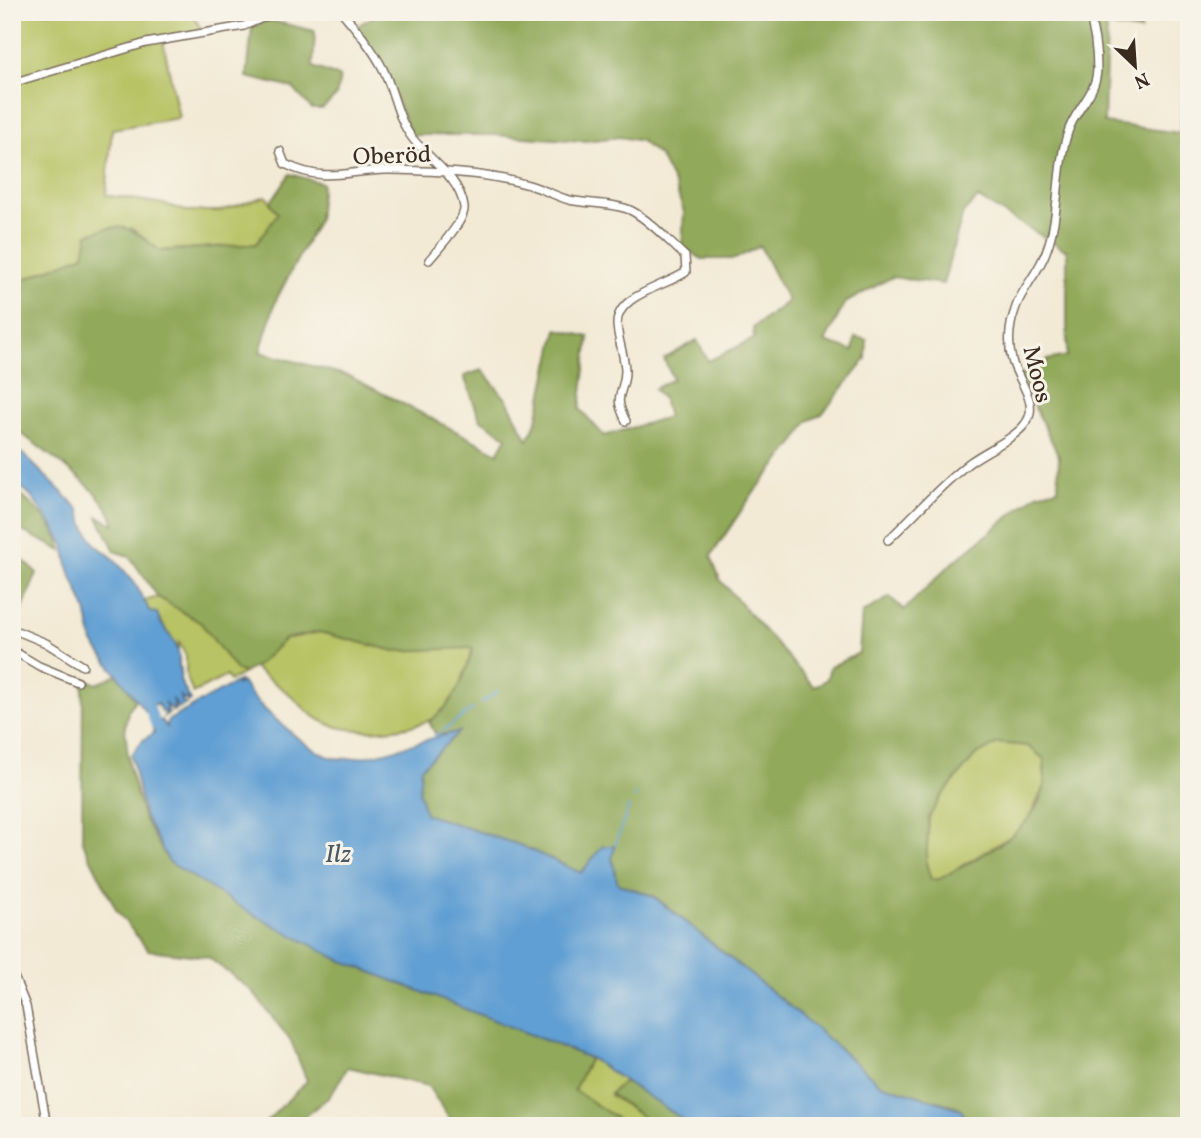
<svg xmlns="http://www.w3.org/2000/svg" width="1201" height="1138" font-family="Vollkorn,serif">
  <rect width="100%" height="100%" fill="#f7f3e8"/>
  <filter id="ink" filterUnits="userSpaceOnUse"><feTurbulence type="fractalNoise" baseFrequency=".0143" numOctaves="2"/><feDisplacementMap in="SourceGraphic" scale="14" xChannelSelector="R" yChannelSelector="G"/><feConvolveMatrix kernelMatrix="1 2 1 2 8 2 1 2 1" color-interpolation-filters="sRGB"/></filter>
  <filter id="wash" filterUnits="userSpaceOnUse"><feTurbulence type="fractalNoise" baseFrequency=".00686" numOctaves="4" result="noise"/><feDisplacementMap in="SourceGraphic" scale="28" xChannelSelector="R" yChannelSelector="G"/><feGaussianBlur stdDeviation="1.57" result="paint"/><feColorMatrix in="noise" values="0 0 0 0 0 0 0 0 0 0 0 0 0 0 0 0 0 1.4 0 .05"/><feComposite in="paint" operator="in"/></filter>
  <g filter="url(#wash)">
    <rect width="100%" height="100%" fill="#f3ead5"/>
    <path fill="#b7c365" stroke="#797642" stroke-width="2" d="M12 12H192L203 33 163 41 179 118 112 129 106 195 164 204 186 211H220L266 196 279 213 256 244 160 251 131 228 84 255 20 282 12 279Z
      M158 597 201 623 236 670 244 673 230 681 226 676 193 693 186 675V656L179 642 178 649C173 637 160 624 157 613H150L144 601Z
      M320 632 395 651 473 647C466 668 461 695 444 711 422 732 353 736 326 723 309 716 298 701 284 690 274 682 262 676 254 667L285 639Z
      M998 743 1028 746 1044 759V786L1028 822 1011 836 940 879 931 880 926 863 929 817 940 798 975 756Z
      M590 1058 624 1081 610 1095 656 1126H628L573 1090Z"/>
    <path fill="#91a95a" stroke="#666a3c" stroke-width="2" fill-rule="evenodd" d="M381 12H1142L1141 31 1107 26 1104 123 1180 133 1189 35V1126H968L959 1107 881 1085 799 1014 654 896 618 884 602 847 581 873 522 846 425 814 419 792 421 768 458 732 436 735 429 722C456 702 464 679 473 648L395 651 319 632 285 639 259 664 244 673 236 670 201 623 158 597 130 557 115 551 98 517 115 524C105 490 50 456 22 434L12 430V279L20 281 84 255 88 234C126 220 131 228 160 251L256 244 278 213 270 203 290 174 322 183 318 220 276 300 260 352 349 376 498 453 507 437 480 419 464 376 482 370 507 400 528 440 537 420 557 329 589 337 580 409 604 436 668 417 663 399 654 389 673 379 664 359 697 340 708 361 754 339 753 328 788 301 760 246 735 259H702L682 247 684 212 675 186 660 157 641 141 620 137 584 141 494 135H411L383 68 357 26ZM978 198 1067 251V356L1047 360 1019 376 1059 456 1058 489 1037 494 951 564 904 610 890 597 862 613 859 653 830 667 827 679 814 687 720 580 711 556 751 496 796 441 808 421 822 414 866 359 867 340 855 337 853 351 825 342 845 303 892 277 943 284 963 213ZM998 743 1028 746 1044 759C1044 768 1046 779 1044 787 1033 835 979 856 940 879L931 880 926 863 929 817 940 798 975 756Z
      M268 20 315 31 313 67 340 77 336 96 322 109H312L293 88 247 77 252 26Z
      M12 488C32 504 57 525 62 551L12 526Z
      M12 550 37 573 15 627 12 626Z
      M118 674 135 700 128 711 125 727 129 767 143 817 169 862 338 959 590 1058 574 1090 628 1126H454L428 1086 348 1067 329 1097 292 1126H262L307 1081 291 1041 251 990 208 957 148 950 117 911 82 841 83 678 97 684Z
      M624 1081 693 1126H656L610 1094Z"/>
    <path fill="#619fd3" stroke="#4e6478" stroke-width="2" d="M12 447 24 455 79 509 85 527 95 544 113 558 135 583 150 612 157 613C163 636 181 635 179 667L181 668 180 680 191 701 186 704 188 699 184 700 179 694 184 705 179 708 172 698 176 709 171 712 174 707 169 708 164 702 169 713 164 716 166 711 162 712 157 703 145 711 93 643 86 610 69 570 64 545 49 520 27 492 12 481Z
      M240 680 236 685 242 682C252 699 270 715 286 728 298 739 312 750 327 756 358 768 424 737 459 732L421 768 419 792 425 814 522 846 581 873 602 847 615 845 612 859 618 884 653 896 799 1014 880 1084 961 1109 968 1126H693L590 1058 338 959 247 911 169 862 144 815 131 755 143 740 154 733 152 725 161 720 167 727V721Z"/>
    <g fill="none" stroke-linecap="round" stroke-linejoin="round">
      <path stroke="#619fd3" stroke-width="2" d="M482 703 498 691
        M434 737 473 709
        M634 798 636 794
        M615 845 629 806"/>
      <path stroke="#619fd3" stroke-width="10" d="M145 696 155 723 162 732"/>
    </g>
  </g>
  <g filter="url(#ink)">
    <g fill="none" stroke-linecap="round" stroke-linejoin="round">
      <g stroke="#7b6d5e" stroke-width="10">
        <path id="street" d="M342 12C357 30 373 49 383 69 394 91 397 119 413 139 430 160 460 178 464 207 466 220 438 249 429 260
          M12 83 146 43 244 26 276 12
          M280 151 285 164C328 185 349 169 390 170 437 171 484 172 529 185 543 189 555 196 569 200 588 204 617 203 632 211 652 222 668 241 685 256L686 272C664 287 616 295 617 325 618 340 624 354 625 369 626 394 611 392 626 421
          M888 540C915 515 939 486 969 463 985 451 1014 439 1025 424 1041 404 1017 380 1012 360 1008 346 1009 327 1014 313 1020 290 1038 274 1046 252 1061 213 1055 171 1068 132 1075 109 1096 95 1097 70 1097 52 1094 29 1088 12
          M12 629 46 643 83 666
          M12 650 39 666 78 682
          M12 972 26 1006 47 1126"/>
      </g>
      <use href="#street" stroke="#fff" stroke-width="7"/>
    </g>
  </g>
  <g text-anchor="middle" stroke-width="6" stroke-linejoin="round" paint-order="stroke">
    <g font-size="24" fill="#3b2a1e" stroke="#f7f3e8">
      <text transform="translate(392 155) rotate(-2)" y="8">Oberöd</text>
      <text transform="translate(1038 374) rotate(76)" y="8">Moos</text>
    </g>
    <g font-size="26" font-style="italic" fill="#4a5966" stroke="#f7f3e8">
      <text x="338" y="862">Ilz</text>
    </g>
  </g>
  <rect width="1201" height="1138" fill="none" stroke="#f7f3e8" stroke-width="42"/>
  <g transform="translate(1135 66) rotate(155)" stroke="#f7f3e8" stroke-width="5" paint-order="stroke">
  <path d="M0-5L12 26L0 18L-12 26Z" fill="#3b2a1e"/>
  <text y="-10" font-size="19" font-weight="bold" text-anchor="middle" fill="#3b2a1e">N</text>
  </g>
</svg>
